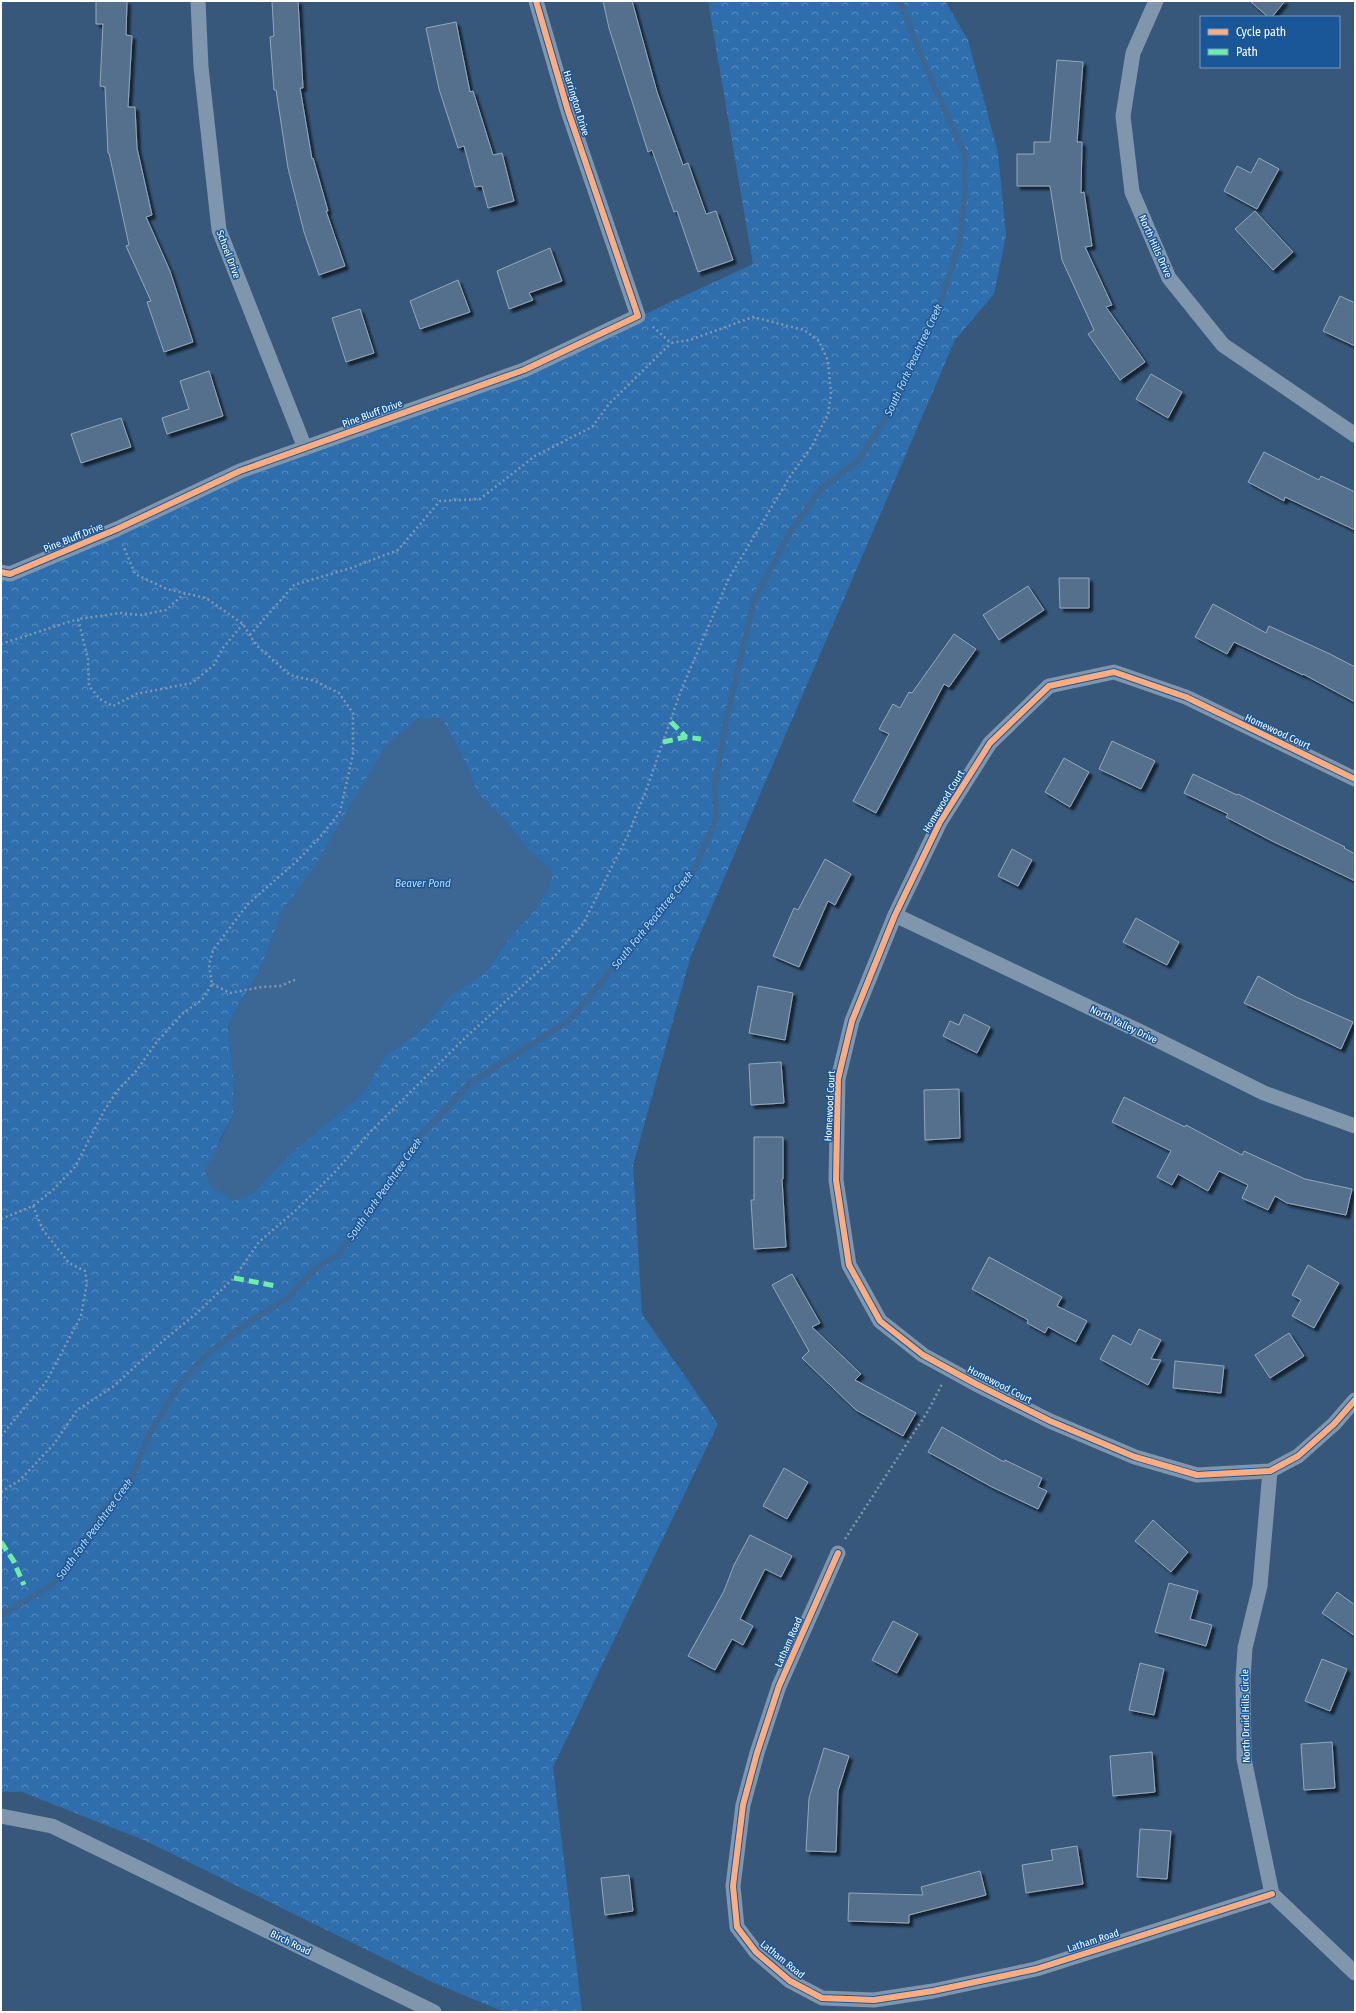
<svg xmlns="http://www.w3.org/2000/svg" width="1356" height="2013" font-family="'Fira Sans Condensed',sans-serif">
  <defs>
    <pattern id="forest-crowns" width="20" height="18" patternUnits="userSpaceOnUse"><rect width="20" height="18" fill="#2f6ead"/><path d="M2 6a3 3 0 1 1 6 0M12 15a3 3 0 1 1 6 0" fill="none" stroke="#598bbd"/></pattern>
    <filter id="shadow"><feDropShadow dx="3.5" dy="3.5" stdDeviation="1" flood-color="#0009"/></filter>
  </defs>
  <rect width="100%" height="100%" fill="#37587b"/>
  <path fill="url(#forest-crowns)" fill-rule="evenodd" d="M708 1H945L968 40 998 153 1006 236 994 294 955 340 691 955 633 1165 642 1314 718 1424 553 1767 582 2012H504L430 1981 144 1840 22 1792H1V571L604 333 753 264ZM461 753 477 793 506 822 527 848 536 909 510 937 486 972 451 994 422 1029 384 1057 364 1092 292 1152 250 1195 219 1141 233 1116V1071L228 1026 238 1005 258 975 283 910 308 876Z"/>
  <path fill="#3c6794" d="M418 718H442L461 753 477 793 506 822 527 848 553 872 550 887 536 909 510 937 486 972 451 994 422 1029 384 1057 364 1092 292 1152 250 1195 233 1201 211 1187 205 1171 233 1116V1071L228 1026 238 1005 258 975 283 910 308 876 387 744Z"/>
  <g fill="none" stroke-linecap="round" stroke-linejoin="round">
    <path stroke="#3c6794" stroke-width="6" d="M1 1615 51 1586 76 1553 104 1510 132 1477 150 1433 180 1384 205 1356 246 1324 288 1298 316 1268 339 1254 416 1141 470 1083 569 1021 693 872 716 820 715 784 726 721 754 600 791 531 820 490 859 460 893 406 940 303 959 245 965 192V155L918 49 900 1"/>
  </g>
  <path fill="#55708c" stroke="#94a7bb" filter="url(#shadow)" d="M96 1H127L126 35 132 36 128 107H135L137 148 152 215 146 217 170 271 193 342 164 352 147 302 151 301 126 246 129 245 109 153H108L105 87 100 86 103 24H96Z
    M272 1H298L303 88H300L312 159 313 158 328 211H326L345 266 319 275 304 232 288 168 276 90H274L270 37 274 36Z
    M603 1H632L657 92 683 165 688 163 706 214 716 211 733 260 698 272 677 211 674 212 652 150 648 152 609 28Z
    M1250 1H1285L1272 17H1268Z
    M456 22 470 92 473 91 493 155 502 153 514 201 488 208 482 186 475 187 464 146 458 148 439 89 426 28Z
    M1057 60 1083 62 1077 142H1082L1081 193 1084 192 1092 246 1085 247 1112 305 1106 307 1145 362 1120 380 1088 334 1094 330 1062 260 1050 186H1017V154H1034V142H1050Z
    M1259 158 1279 169 1257 209 1224 191 1237 166 1251 173Z
    M1255 211 1293 252 1273 270 1235 229Z
    M550 248 562 281 529 293 533 300 509 309 497 271Z
    M458 280 470 312 420 329 410 301Z
    M1340 296 1355 303V346L1323 331Z
    M360 309 374 353 346 362 332 318Z
    M209 371 223 416 167 434 162 418 189 409 180 381Z
    M1151 374 1182 392 1168 418 1136 399Z
    M121 418 131 447 81 463 71 434Z
    M1264 452 1319 480 1321 476 1355 492V530L1285 497 1284 501 1248 482Z
    M1059 578H1089V608H1060Z
    M1028 586 1044 610 999 640 983 615Z
    M1213 604 1266 633 1269 626 1330 654 1355 667V702L1303 674V675L1234 642 1227 654 1195 637Z
    M954 634 976 649 949 687 944 684 876 813 853 801 889 734 879 729 893 704 900 708 909 692 912 693Z
    M1112 741 1155 761 1141 789 1099 769Z
    M1064 758 1089 772 1070 807 1045 792Z
    M1193 774 1237 795 1238 794 1345 847 1344 848 1355 854V881L1272 841 1226 817 1228 814 1184 793Z
    M1012 849 1032 860 1018 886 998 876Z
    M825 859 851 874 835 905 828 901 799 967 773 956 794 908 798 910Z
    M1136 918 1179 942 1167 965 1123 942Z
    M1258 976 1296 997 1353 1022 1341 1049 1244 1003Z
    M758 986 793 993 785 1040 749 1033Z
    M964 1014 990 1027 977 1053 943 1036 950 1021 959 1025Z
    M781 1062 784 1103 751 1105 749 1064Z
    M959 1089 960 1138 925 1140 924 1090Z
    M1124 1097 1185 1127 1186 1125 1242 1155 1244 1151 1305 1179 1352 1189 1346 1215 1287 1203 1275 1196 1268 1210 1242 1198 1248 1185 1219 1171 1208 1191 1178 1174 1172 1185 1157 1177 1171 1151 1112 1122Z
    M754 1137H783V1179H782L786 1247 754 1249 751 1200H754Z
    M989 1257 1062 1297 1057 1306 1087 1321 1076 1342 1048 1327 1045 1333 1027 1323 1028 1320 972 1289Z
    M1308 1265 1339 1283 1314 1328 1292 1316 1301 1300 1292 1295Z
    M792 1274 820 1323 812 1327 861 1374 855 1380 916 1413 903 1436 856 1410 802 1358 809 1351 772 1285Z
    M1139 1329 1161 1340 1151 1359 1161 1360 1148 1385 1100 1359 1113 1335 1131 1345Z
    M1289 1333 1304 1356 1270 1378 1255 1355Z
    M1175 1361 1224 1366 1221 1393 1173 1388Z
    M942 1427 1004 1462 1005 1460 1042 1478 1038 1487 1047 1491 1038 1509 992 1487 928 1452Z
    M784 1468 808 1482 787 1519 763 1506Z
    M1153 1520 1188 1552 1171 1572 1135 1541Z
    M750 1535 792 1556 781 1577 765 1569 740 1619 753 1626 743 1645 732 1639 715 1670 688 1656 724 1591 734 1565Z
    M1169 1583 1198 1591 1190 1619 1212 1625 1206 1646 1155 1632Z
    M1337 1592 1355 1605V1636L1322 1613Z
    M893 1621 918 1634 897 1673 872 1660Z
    M1322 1659 1347 1669 1330 1711 1305 1701Z
    M1140 1663 1164 1669 1154 1715 1129 1710Z
    M1332 1742 1335 1788 1304 1790 1301 1744Z
    M824 1748 849 1756 838 1791 836 1852 806 1851 809 1798Z
    M1152 1752 1155 1792 1113 1796 1110 1756Z
    M1140 1829 1171 1831 1167 1879 1137 1877Z
    M1077 1846 1083 1884 1026 1893 1022 1865 1053 1860 1051 1850Z
    M980 1871 986 1895 909 1915V1923L848 1921 849 1893 923 1895 921 1887Z
    M629 1875 633 1911 605 1915 601 1878Z"/>
  <g fill="none" stroke-linecap="round" stroke-linejoin="round">
    <path stroke="#8096ad" stroke-width="2.5" stroke-dasharray="2 3" stroke-linecap="butt" d="M185 593 166 610 140 615 121 613 78 619 88 659 89 686 100 699 113 706 136 694 192 683 214 665 222 649 243 624
      M250 635 294 585 351 568 398 550 440 501 480 499 535 456 592 427 609 404 671 343
      M1 644 78 619
      M212 984 230 993 262 987 280 986 297 979
      M1 1219 33 1206 53 1190 75 1167 104 1111 117 1091 137 1070 156 1043 183 1013 202 1000 212 984 209 965 213 950 248 904 297 861 321 836 340 812 353 754V713L339 693 315 681 290 675 256 645 243 624 206 598 167 589 135 574 123 545
      M1 1436 46 1382 81 1316 87 1283 85 1271 69 1263 43 1230 33 1206
      M1 1492 20 1480 54 1444 77 1410 114 1386 164 1340 198 1312 234 1278 259 1242 296 1210 334 1173 371 1131 466 1037 553 958 583 924 628 835 647 788 680 693 729 578 791 475 812 446 828 414 831 394 828 361 819 341 804 330 753 317 690 340 671 343 651 325
      M845 1539 928 1411 942 1384"/>
    <path stroke="#8096ad" stroke-width="15" d="M198 1 201 67 219 230 305 448
      M1156 1 1133 53 1123 116 1132 192 1169 278 1223 345 1355 435
      M1 572 10 574 117 529 240 471 524 370 638 316 568 111 536 1
      M1355 779 1186 697 1114 672 1049 686 990 743 940 822 895 915 852 1021 838 1079 836 1180 849 1265 880 1321 923 1355 976 1384 1050 1421 1135 1457 1197 1475 1270 1471 1298 1456 1334 1424 1355 1400
      M895 915 1139 1031 1264 1093 1355 1126
      M1270 1471 1260 1586 1245 1648 1243 1679 1244 1759 1272 1894 1355 1973
      M838 1553 779 1686 757 1753 743 1805 733 1886 737 1927 756 1952 790 1981 822 1998 874 2000 933 1991 1036 1969 1272 1894
      M1 1816 52 1826 434 2012"/>
    <path stroke="#6deda7" stroke-width="5" stroke-dasharray="10 5" stroke-linecap="butt" d="M671 722 686 737
      M663 742 686 737 701 739
      M234 1278 276 1286
      M1 1542 13 1560 24 1585"/>
    <g stroke="#1a5798" stroke-width="8">
      <path id="cycleway" d="M1 572 10 574 117 529 240 471 524 370 638 316 568 111 536 1
        M1355 779 1186 697 1114 672 1049 686 990 743 940 822 895 915 852 1021 838 1079 836 1180 849 1265 880 1321 923 1355 976 1384 1050 1421 1135 1457 1197 1475 1270 1471 1298 1456 1334 1424 1355 1400
        M838 1553 779 1686 757 1753 743 1805 733 1886 737 1927 756 1952 790 1981 822 1998 874 2000 933 1991 1036 1969 1272 1894"/>
    </g>
    <use href="#cycleway" stroke="#ffac80" stroke-width="6"/>
  </g>
  <g text-anchor="middle" stroke-width="3" stroke-linejoin="round" paint-order="stroke">
    <g font-size="10" fill="#fff" stroke="#1a5798">
      <text transform="translate(577 103) rotate(73)" y="4">Harrington Drive</text>
      <text transform="translate(1156 246) rotate(66)" y="4">North Hills Drive</text>
      <text transform="translate(229 254) rotate(69)" y="4">Schoel Drive</text>
      <text transform="translate(372 413) rotate(-20)" y="4">Pine Bluff Drive</text>
      <text transform="translate(73 537) rotate(-22)" y="4">Pine Bluff Drive</text>
      <text transform="translate(1278 731) rotate(25)" y="4">Homewood Court</text>
      <text transform="translate(943 801) rotate(-59)" y="4">Homewood Court</text>
      <text transform="translate(1124 1024) rotate(26)" y="4">North Valley Drive</text>
      <text transform="translate(829 1106) rotate(-87)" y="4">Homewood Court</text>
      <text transform="translate(1000 1384) rotate(27)" y="4">Homewood Court</text>
      <text transform="translate(788 1642) rotate(-66)" y="4">Latham Road</text>
      <text transform="translate(1245 1716) rotate(-91)" y="4">North Druid Hills Circle</text>
      <text transform="translate(1093 1940) rotate(-18)" y="4">Latham Road</text>
      <text transform="translate(291 1942) rotate(26)" y="4">Birch Road</text>
      <text transform="translate(783 1959) rotate(39)" y="4">Latham Road</text>
    </g>
    <g font-size="11" font-style="italic" fill="#bbd9f7" stroke="#1a5798">
      <text transform="translate(913 360) rotate(-65)" y="4">South Fork Peachtree Creek</text>
      <text x="423" y="887">Beaver Pond</text>
      <text transform="translate(652 920) rotate(-51)" y="4">South Fork Peachtree Creek</text>
      <text transform="translate(384 1189) rotate(-55)" y="4">South Fork Peachtree Creek</text>
      <text transform="translate(94 1529) rotate(-54)" y="4">South Fork Peachtree Creek</text>
    </g>
  </g>
  <rect width="1356" height="2013" fill="none" stroke="#ffffff" stroke-width="4"/>
  <rect x="1200" y="16" width="140" height="52" fill="#1a5798" stroke="#769ac1"/>
  <rect x="1208" y="29" width="20" height="6" fill="#ffac80" stroke="#769ac1"/>
  <text x="1236" y="36" font-size="12" fill="#ffffff">Cycle path</text>
  <rect x="1208" y="49" width="20" height="6" fill="#6deda7" stroke="#769ac1"/>
  <text x="1236" y="56" font-size="12" fill="#ffffff">Path</text>
</svg>
